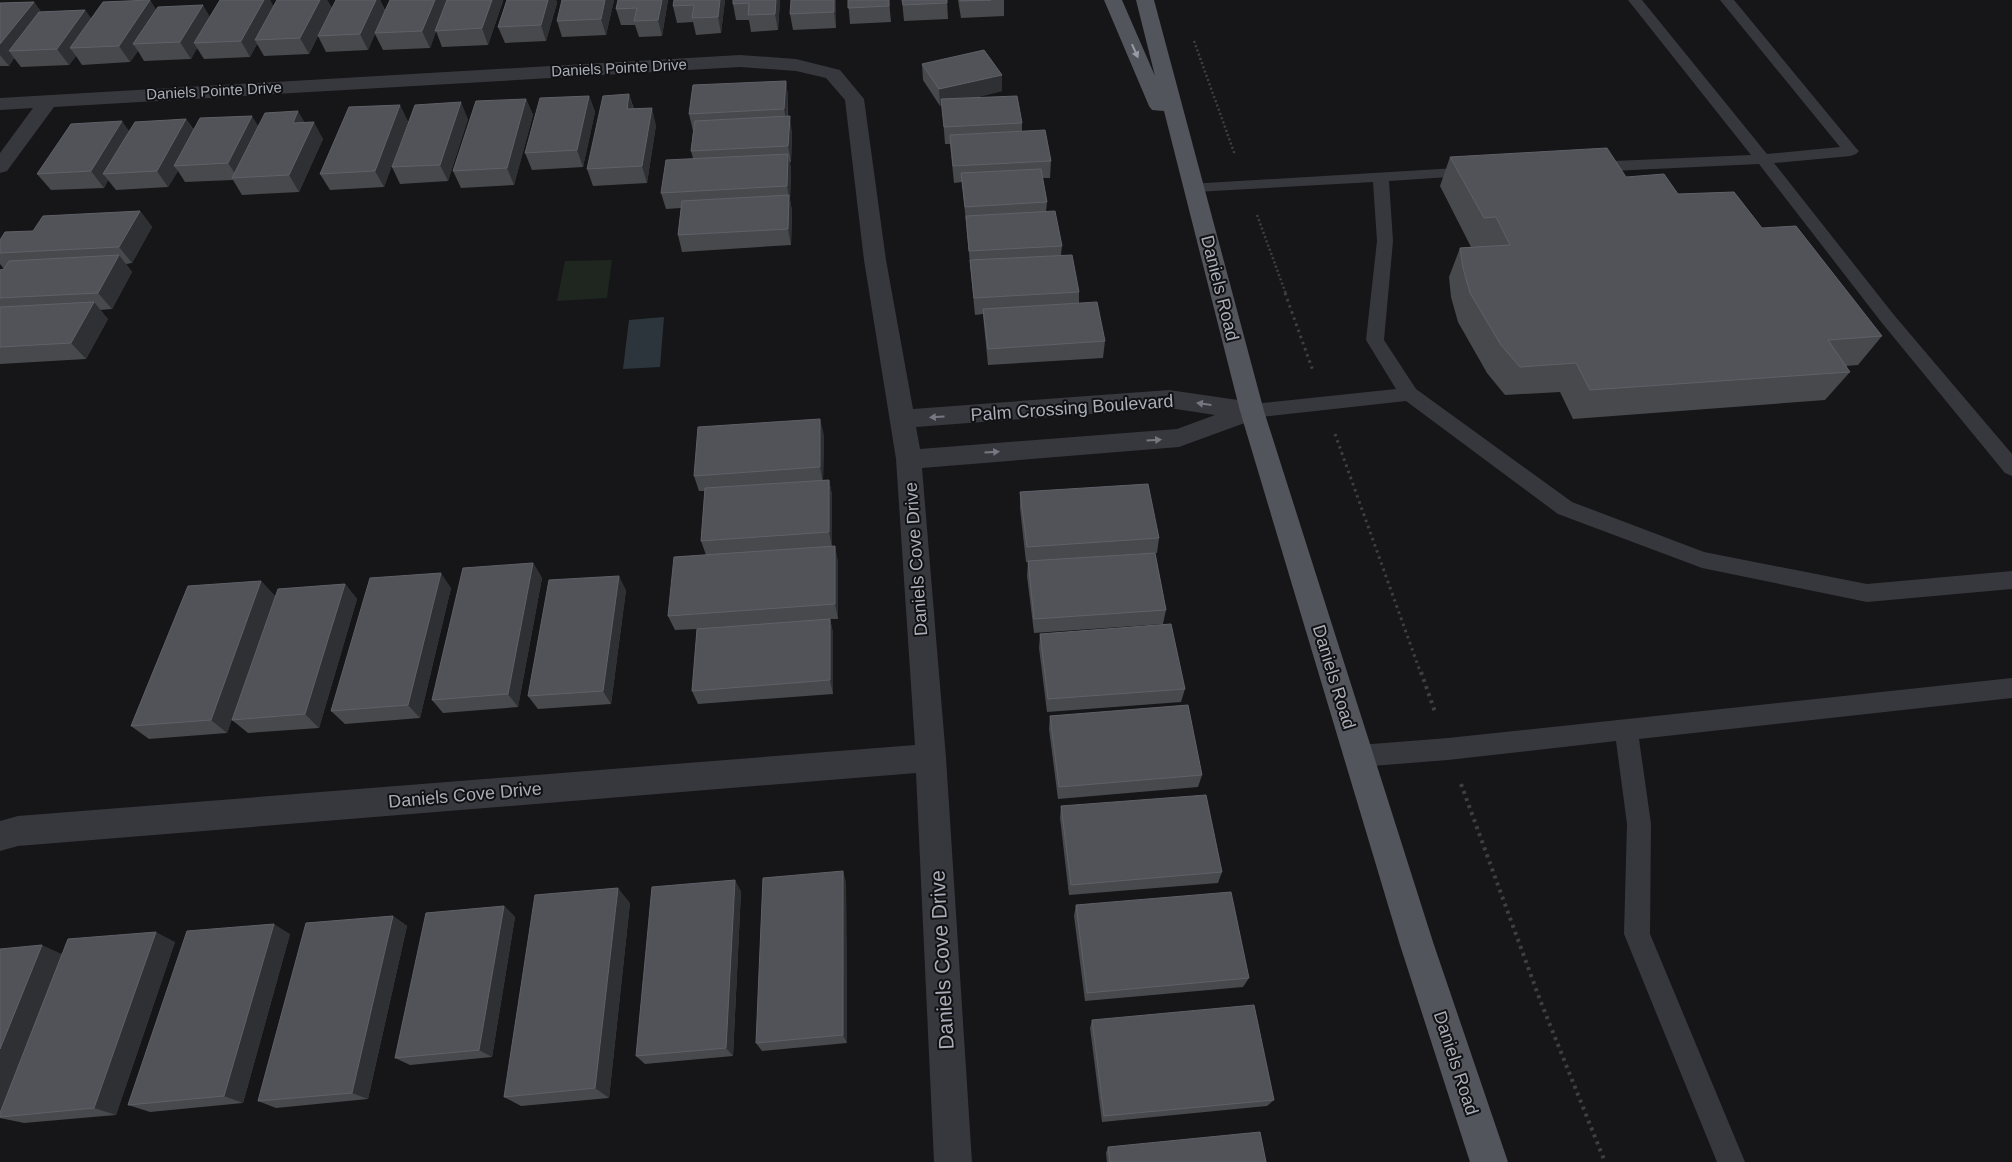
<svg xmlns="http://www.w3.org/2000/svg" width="2012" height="1162" font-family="Helvetica,sans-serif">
  <rect width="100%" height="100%" fill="#161618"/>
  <path fill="#1e261f" d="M612 260 607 298 557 301 565 261Z"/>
  <path fill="#2c353c" d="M664 317 660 367 623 369 629 320Z"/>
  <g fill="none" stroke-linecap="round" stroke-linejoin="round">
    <path stroke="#3d3f44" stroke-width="2.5" stroke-dasharray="2 2.5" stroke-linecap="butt" d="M1194 41 1235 155
      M1257 215 1286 294"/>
    <path stroke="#3d3f44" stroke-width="3" stroke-dasharray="2.5 4" stroke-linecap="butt" d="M1285 293 1313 371
      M1335 434 1421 674"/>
    <path stroke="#3d3f44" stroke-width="4" stroke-dasharray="3 4.5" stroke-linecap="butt" d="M1421 672 1435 712
      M1461 784 1540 1000 1605 1162"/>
    <path fill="#37383d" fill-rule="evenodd" d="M1628 0H1642L1767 154 1840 147 1720 0H1734L1856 148 1859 151 1856 154 1851 156 1774 163 1894 315 2012 454V476L2005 473 1882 323 1759 164 1591 172 1585 170 1583 167 1585 164 1591 162 1751 155Z
      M1473 167 1479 169 1481 172 1479 175 1389 181 1393 241 1384 340 1416 389 1572 502 1704 552 1867 584 2012 571V589L1867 602 1702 568 1558 514 1406 401 1252 418 1245 416 1243 411 1245 406 1252 404 1396 389 1366 340 1377 241 1373 182 1195 192 1189 190 1187 187 1189 184Z
      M2012 678V698L1639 739 1651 824 1650 934 1745 1162H1717L1624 934 1627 824 1616 741 1448 760 1359 767 1351 764 1347 756 1351 748 1359 745 1448 738Z"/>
    <path fill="#37383d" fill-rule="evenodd" d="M740 55 796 59 840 70 864 99 886 260 913 409 1169 390 1252 402 1261 405 1264 411 1261 417 1179 447 922 468 946 758 972 1162H934L916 773 18 846 0 851V821L18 816 915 745 896 459 864 260 845 100 826 78 796 71 740 67 54 107 7 171 0 173V153L33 108 0 110V98ZM1169 408 1215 415 1177 429 920 449 916 427Z"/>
    <path fill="#53555c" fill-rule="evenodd" d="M1104 0H1122L1155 76 1136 0H1154L1264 411 1434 945 1508 1162H1470L1400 945 1240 411 1164 111 1152 110 1149 106Z"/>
  </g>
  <path fill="#47494d" d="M150 0 156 10 210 17 220 0H270L273 6 277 0H327L332 8 380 0 385 10 390 0H502L503 1 488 45 442 47 436 31 430 48 383 50 375 34 368 50 326 52 318 36 309 54 264 56 257 44 250 57 204 59 197 48 191 59 144 61 138 51 130 62 82 65 76 56 69 65 21 67 14 58 9 66H0V3L34 2 41 12 85 10 91 19Z
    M507 0H556L557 3 546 41 505 43 498 27Z
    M614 0 606 35 562 37 557 21Z
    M618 0H668L662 36 639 37 635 25H621L616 9Z
    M725 0 721 33 696 35 693 22 677 23 673 6Z
    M733 0H780L778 30 751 32 749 20H736L733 4Z
    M836 0V28L793 30 790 14Z
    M848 0H889L891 22 850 24Z
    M902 0H947L948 19 904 21Z
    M958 0H1004V16L961 18Z
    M922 64 1002 75V91L974 98 1022 123V131L1051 161 1050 178H1042L1047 202 1046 212 1062 246 1061 255 1079 292V303L1105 341 1103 358 988 365 984 325 983 314 975 315 962 182 954 183 950 144H945L942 105 940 106 923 80Z
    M786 81 788 97V116L792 133 791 162H790L791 170 790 200 792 211 791 245 682 252 678 235 681 208 666 209 661 193 693 158 691 151 693 131 689 114Z
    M629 94 634 109 656 125 647 183 593 186 587 169Z
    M589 96 595 112 583 167 532 170 525 153Z
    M526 99 533 115 514 185 461 188 453 171Z
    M186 119 194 130 305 122 323 139 299 192 242 195 233 180 185 182 178 171 168 187 116 190 108 180 104 188 51 190 37 174 129 131Z
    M468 119 448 181 400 184 392 167Z
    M408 121 384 187 330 190 320 174Z
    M1450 157 1626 177 1678 194 1762 228 1882 336 1858 365 1846 366 1850 372 1825 400 1573 419 1560 392 1505 395 1487 373 1458 322 1451 297 1449 277 1460 248 1471 247 1440 186Z
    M140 211 152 227 132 263 126 264 132 272 112 309 100 310 108 319 86 359 0 364V270L4 269 0 264V240L33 231Z
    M824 435 823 480H829L832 495V546L838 561V619H830L833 633V694L698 704 692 691 697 629 675 630 668 616 706 555 701 541 705 491H699L694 476Z
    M1020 492 1159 538 1157 553H1155L1166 610 1163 624 1034 633 1027 576 1028 562H1026L1020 508Z
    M533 563 542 578 518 707 443 713 432 700Z
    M261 581 275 596 227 733 149 739 131 726Z
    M345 584 357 599 319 728 248 733 232 720Z
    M451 588 420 718 345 724 331 711Z
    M626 590 611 704 538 709 528 696Z
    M1040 634 1185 689 1181 702 1047 712 1039 648Z
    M1050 716 1202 775 1198 787 1058 799 1049 729Z
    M1061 806 1222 872 1218 883 1069 895 1060 818Z
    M846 882 847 1043 762 1051 756 1043Z
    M741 891 733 1056 645 1064 636 1056Z
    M630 903 609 1098 521 1106 504 1097Z
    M1076 905 1249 978 1243 987 1085 1001 1074 916Z
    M504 906 515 917 492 1057 410 1065 395 1058Z
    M393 916 407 926 368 1099 276 1108 258 1101Z
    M290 934 243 1103 150 1112 128 1105Z
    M175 942 116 1115 24 1123 0 1118V1119V949L63 954Z
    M1092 1020 1274 1100 1267 1106 1102 1122 1090 1028Z
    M1108 1147 1266 1162H1107L1106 1153Z"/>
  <path fill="#2f3033" d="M150 0 160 17 133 44 138 51 130 62 119 46Z
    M264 0H270L276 11 255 40 257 44 250 57 241 41Z
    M320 0H327L332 8 309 54 300 38Z
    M376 0H380L385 11 375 33V34L368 50 360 34Z
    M435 0H448L430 48 422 31Z
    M492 0H502L503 1 488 45 482 28Z
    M548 0H556L557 3 546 41 541 25Z
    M605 0H614L606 35 601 19Z
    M662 0H668L662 36 658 20Z
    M720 0H725L721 33 718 17Z
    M776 0H780L778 30 775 14Z
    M834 0H836V28L834 12Z
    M34 2 45 18 9 51 14 58 9 66 0 55V44Z
    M203 5 213 22 194 43 197 48 191 59 180 42Z
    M85 10 97 26 70 48 76 56 69 65 57 49Z
    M1002 75V91L940 106 939 89Z
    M786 81 788 97 787 126 784 109Z
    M629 94 634 111 627 109Z
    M589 96 595 112 583 167 577 150Z
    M526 99 533 115 514 185 507 168Z
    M461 102 468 119 448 181 440 165Z
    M400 105 408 121 384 187 375 171Z
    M652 108 656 125 647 183 642 166Z
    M298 111 308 128 293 123Z
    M252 116 262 132 238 178 228 163Z
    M790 116 792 133 791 162 788 146Z
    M186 119 197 136 174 166 178 171 168 187 157 171Z
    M122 121 134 138 103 174 108 180 104 188 91 171Z
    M314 122 323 139 299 192 289 175Z
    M788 154 791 170 790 200 792 211 791 245 788 229 789 198 787 186Z
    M140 211 152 227 132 263 119 247Z
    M119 255 132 272 112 309 98 293Z
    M94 302 108 319 86 359 71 343Z
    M820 419 824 435 823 483 820 467Z
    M829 480 832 495V547L829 532Z
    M835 546 838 561V619L835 604Z
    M533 563 542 578 518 707 508 694Z
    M441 573 451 588 420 718 408 705Z
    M619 576 626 590 611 704 603 691Z
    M261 581 275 596 227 733 211 720Z
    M345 584 357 599 319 728 305 714Z
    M830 619 833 633V694L830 680Z
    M843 871 846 882 847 1043 843 1035Z
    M735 880 741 891 733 1056 726 1048Z
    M618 888 630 903 609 1098 595 1088Z
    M504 906 515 917 492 1057 479 1050Z
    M393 916 407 926 368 1099 352 1093Z
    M274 924 290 934 243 1103 224 1096Z
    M156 932 175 942 116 1115 94 1108Z
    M42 945 64 955 0 1117V1049Z"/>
  <path fill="#525359" stroke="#5f6168" d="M150 0 119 46 70 48 103 2Z
    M220 0H264L241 41 194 43Z
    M277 0H320L300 38 255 40Z
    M336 0H376L360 34 318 36Z
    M390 0H435L422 31 375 33Z
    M447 0H492L482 28 435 31Z
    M507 0H548L541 25 498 27Z
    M562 0H605L601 19 557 21Z
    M618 0H662L658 20 634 21 637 8 616 9Z
    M674 0H720L718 17 692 18 694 5 673 6Z
    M733 0H776L775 14 748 15 749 3 733 4Z
    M791 0H834V12L790 14Z
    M848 0H889V6L848 8Z
    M902 0H947V3L903 5Z
    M960 0H991L960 1Z
    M34 2 0 44V3Z
    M203 5 180 42 133 44 158 7Z
    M85 10 57 49 9 51 39 12Z
    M984 50 1002 75 939 89 922 64Z
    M786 81 784 109 689 114 693 85Z
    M629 94 627 109 652 108 642 166 587 169 603 96Z
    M589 96 577 150 525 153 540 98Z
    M1017 96 1022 123 944 127 941 99Z
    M526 99 507 168 453 171 476 101Z
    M461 102 440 165 392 167 415 105Z
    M400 105 375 171 320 174 349 107Z
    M298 111 293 123 314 122 289 175 232 178 265 113Z
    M252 116 228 163 174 166 200 118Z
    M790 116 788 146 691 151 695 121Z
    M186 119 157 171 103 174 135 122Z
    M122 121 91 171 37 174 71 124Z
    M1045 130 1051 161 953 166 950 135Z
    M1607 148 1626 177 1664 174 1678 194 1734 192 1762 228 1796 226 1882 336 1828 340 1850 372 1590 390 1576 363 1520 367 1501 345 1470 293 1463 268 1460 248 1510 245 1496 217 1484 218 1450 157Z
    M788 154 787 186 661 193 666 160Z
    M1041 169 1047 202 965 207 961 173Z
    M789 195 788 229 678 235 682 201Z
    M140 211 119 247 0 253V240L5 232 33 231 43 216Z
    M1055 211 1062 246 969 251 966 216Z
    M119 255 98 293 0 298V270L4 269 9 261Z
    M1072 255 1079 292 974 298 970 260Z
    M94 302 71 343 0 347V307Z
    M1097 302 1105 341 988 349 983 309Z
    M820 419V467L694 476 698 427Z
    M829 480V532L701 541 705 488Z
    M1148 484 1159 538 1027 547 1020 492Z
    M835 546V604L668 616 674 557Z
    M1155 553 1166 610 1034 619 1028 561Z
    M533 563 508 694 432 700 463 568Z
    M441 573 408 705 331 711 370 578Z
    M619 576 603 691 528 696 549 580Z
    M261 581 211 720 131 726 188 586Z
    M345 584 305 714 232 720 278 589Z
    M830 619V680L692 691 697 629Z
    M1171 624 1185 689 1048 699 1040 634Z
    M1188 705 1202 775 1059 787 1050 716Z
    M1206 795 1222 872 1071 885 1061 806Z
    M843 871V1035L756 1043 763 878Z
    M735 880 726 1048 636 1056 652 887Z
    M618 888 595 1088 504 1097 535 895Z
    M1231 892 1249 978 1087 993 1076 905Z
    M504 906 479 1050 395 1058 426 913Z
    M393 916 352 1093 258 1101 306 923Z
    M274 924 224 1096 128 1105 187 931Z
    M156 932 94 1108 0 1117V1113L68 939Z
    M42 945 0 1049V949Z
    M1254 1005 1274 1100 1104 1116 1092 1020Z
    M1260 1132 1266 1162H1110L1108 1147Z"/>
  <defs><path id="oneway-solid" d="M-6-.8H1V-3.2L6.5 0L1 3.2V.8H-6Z" transform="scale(1.25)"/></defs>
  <use fill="#979ba6" href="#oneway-solid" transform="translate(1135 51) rotate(66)"/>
  <g fill="#757881">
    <use href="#oneway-solid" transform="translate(1204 404) rotate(-172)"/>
    <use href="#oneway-solid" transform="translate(937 417) rotate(176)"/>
    <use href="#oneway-solid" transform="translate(1154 440) rotate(-4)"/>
    <use href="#oneway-solid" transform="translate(992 452) rotate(-4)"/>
  </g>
  <g text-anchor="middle" stroke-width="4" stroke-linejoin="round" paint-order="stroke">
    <g font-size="15" fill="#a8adb8" stroke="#111113">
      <text transform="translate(619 68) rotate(-3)" y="5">Daniels Pointe Drive</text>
      <text transform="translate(214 91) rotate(-3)" y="5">Daniels Pointe Drive</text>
    </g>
    <g font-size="18" fill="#a8adb8" stroke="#111113">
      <text transform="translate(1220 288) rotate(76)" y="6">Daniels Road</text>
      <text transform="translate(1072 408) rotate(-4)" y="6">Palm Crossing Boulevard</text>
      <text transform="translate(916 559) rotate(-94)" y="6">Daniels Cove Drive</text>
      <text transform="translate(1334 677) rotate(73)" y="6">Daniels Road</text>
      <text transform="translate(465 795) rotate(-5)" y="6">Daniels Cove Drive</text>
      <text transform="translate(1456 1063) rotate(72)" y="6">Daniels Road</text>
    </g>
    <g font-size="21" fill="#a8adb8" stroke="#111113">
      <text transform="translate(942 960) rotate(-93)" y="7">Daniels Cove Drive</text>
    </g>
  </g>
</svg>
